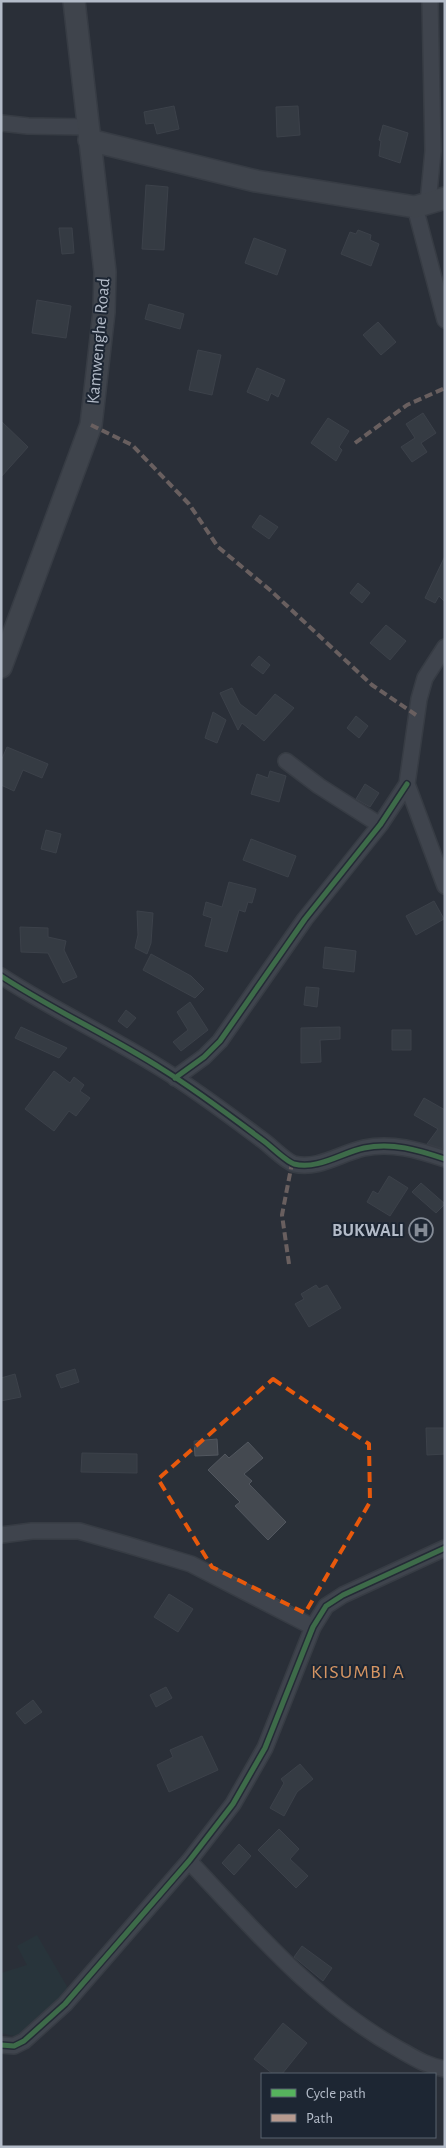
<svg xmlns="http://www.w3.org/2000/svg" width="446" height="2148" font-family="'Alegreya Sans',sans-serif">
  <rect width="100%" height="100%" fill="#2a3038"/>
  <path fill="#273a3e" d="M37 1935 69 1990 27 2039 1 2033V1973L27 1965 17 1946Z"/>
  <path fill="#444950" stroke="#52575f" d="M174 106 179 129 157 134 154 123 146 124 144 112Z
    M298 106 300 135 277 137 276 107Z
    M383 125 408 133 400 163 379 156 381 141 379 140Z
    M146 185 168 187 164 250 142 249Z
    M59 228H72L74 253 62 254Z
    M358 230 371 235 370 240 379 244 371 266 341 254 350 232 356 234Z
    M254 238 286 250 277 275 245 263Z
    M37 300 71 306 66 338 32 333Z
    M149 304 184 314 180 329 145 319Z
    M378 322 396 342 381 355 363 335Z
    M198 350 221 355 212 395 189 390Z
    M257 368 285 380 278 397 271 393 268 401 247 392Z
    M423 413 436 433 421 443 427 452 412 462 401 447 415 438 406 424Z
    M328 418 349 431 339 447 342 450 336 461 311 443Z
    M1 421 28 447 1 477Z
    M260 515 278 527 269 539 252 527Z
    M445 556V602L439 596 435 603 425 598Z
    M358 583 370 593 362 603 350 593Z
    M386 625 406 641 390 660 370 643Z
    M259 656 270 665 263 674 251 665Z
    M232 688 240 704 256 716 275 694 294 708 264 741 242 723 238 730 220 693Z
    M213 712 226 720 217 743 205 738Z
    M356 716 368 726 359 738 347 728Z
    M7 747 48 764 42 778 23 770 14 791 1 785V761Z
    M270 771 286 776 279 802 251 794 257 774 268 778Z
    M365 784 379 793 370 807 356 799Z
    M46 830 61 834 56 853 41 849Z
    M251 839 296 856 288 877 243 860Z
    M229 882 256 889 252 903 248 902 245 912 239 910 227 952 205 946 212 918 203 915 206 902 222 907Z
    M434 901 444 919 416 935 406 916Z
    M137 911 153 913 151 943 147 954 135 948 138 935Z
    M20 927 48 928V937L66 941 64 950 77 977 63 983 48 953 21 952Z
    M325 947 356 951 354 972 323 968Z
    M151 954 191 976 204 989 195 998 143 970Z
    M306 987 319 988 317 1007 304 1005Z
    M190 1002 208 1030 181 1051 173 1042 188 1030 177 1012Z
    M126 1010 136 1018 127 1028 118 1021Z
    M21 1027 67 1048 59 1058 15 1038Z
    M340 1027V1039L320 1040 321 1062 301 1063V1028Z
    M392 1030H411V1050H392Z
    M54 1071 70 1083 74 1077 84 1085 80 1091 90 1098 76 1116 69 1111 54 1131 25 1109Z
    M424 1098 445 1110 443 1149 427 1144 438 1129 414 1115Z
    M389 1176 408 1188 390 1216 367 1202 373 1191 378 1194Z
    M421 1183 445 1204 436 1213 412 1192Z
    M316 1285 319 1289 327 1285 341 1308 309 1327 295 1304 304 1299 301 1294Z
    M75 1369 79 1382 61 1388 56 1375Z
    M15 1374 21 1397 1 1401V1378Z
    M426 1428H445V1454L427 1455Z
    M217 1439 218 1455 195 1456 194 1441Z
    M248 1442 263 1458 244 1474 252 1481 249 1484 286 1522 268 1540 235 1506 240 1502 208 1470 225 1454 229 1458Z
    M82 1453 137 1454V1473L81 1472Z
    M169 1594 193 1609 178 1632 154 1617Z
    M166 1687 172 1698 156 1707 150 1695Z
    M33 1700 42 1712 25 1724 16 1713Z
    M202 1736 218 1770 169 1792 157 1765 173 1757 170 1750Z
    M300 1764 313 1779 297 1792 284 1816 270 1808 284 1783 281 1779Z
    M279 1829 299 1849 290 1859 308 1876 296 1888 258 1850Z
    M239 1844 251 1856 234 1875 222 1863Z
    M302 1946 332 1968 323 1981 294 1957Z
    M283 2023 307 2043 282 2074H273L254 2059Z"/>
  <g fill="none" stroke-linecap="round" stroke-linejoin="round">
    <g stroke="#484c53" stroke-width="18">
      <path id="street" d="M1 123 28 126 88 127
        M428 203 433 151 430 1
        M415 207 445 320
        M445 647 425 678 419 699 407 784 445 886
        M286 761 319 786 380 825
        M1 976C53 1010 110 1036 162 1069 196 1090 229 1115 261 1139 270 1145 285 1161 294 1164 318 1170 341 1153 364 1148 392 1142 418 1150 445 1159
        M175 1078 204 1057 220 1041 305 919 380 825 407 784
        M1 1535 32 1531H79L128 1545 191 1564 313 1627
        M189 1861C253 1929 315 2002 397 2048 413 2057 426 2066 445 2069
        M1 2045 14 2046 24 2041 65 2004 189 1861 233 1804 265 1748 313 1627 326 1606 343 1595 445 1548"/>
    </g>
    <g stroke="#484c53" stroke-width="24">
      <path id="secondary" d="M89 140 256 181 415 207 445 198
        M1 667 91 425 104 312 105 272 74 1"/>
    </g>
    <use href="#street" stroke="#5a5e66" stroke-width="15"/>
    <use href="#secondary" stroke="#595d64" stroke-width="21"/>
    <path stroke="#b69a8f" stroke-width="4" stroke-dasharray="8 4" stroke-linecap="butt" d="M91 425 132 445 189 504 218 547 270 590 372 685 416 715
      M355 443 407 405 445 388
      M289 1264 282 1215 292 1163"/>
    <g stroke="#1d2633" stroke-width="8">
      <path id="cycleway" d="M1 976C53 1010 110 1036 162 1069 196 1090 229 1115 261 1139 270 1145 285 1161 294 1164 318 1170 341 1153 364 1148 392 1142 418 1150 445 1159
        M175 1078 204 1057 220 1041 305 919 380 825 407 784
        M1 2045 14 2046 24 2041 65 2004 189 1861 233 1804 265 1748 313 1627 326 1606 343 1595 445 1548"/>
    </g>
    <use href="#cycleway" stroke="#56b35d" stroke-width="5"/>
  </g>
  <path d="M0 0H446V2148H0ZM273 1379 369 1444 370 1502 305 1613 212 1567 158 1479Z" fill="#2a3038" fill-opacity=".55" fill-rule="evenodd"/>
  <path fill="none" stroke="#e8590c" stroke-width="4" stroke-dasharray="10 6" stroke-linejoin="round" d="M273 1379 369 1444 370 1502 305 1613 212 1567 158 1479Z"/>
  <defs>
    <g id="hospital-ring" transform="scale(1.25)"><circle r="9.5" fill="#1d2633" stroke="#848b96" stroke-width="1.5"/><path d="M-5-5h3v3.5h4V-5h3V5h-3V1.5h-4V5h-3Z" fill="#848b96"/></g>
  </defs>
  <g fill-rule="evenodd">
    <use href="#hospital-ring" x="421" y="1230"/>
  </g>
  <g text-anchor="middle" stroke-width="4" stroke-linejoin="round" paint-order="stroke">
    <g font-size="18" fill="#b4bcc9" stroke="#1d2633">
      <text transform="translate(98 341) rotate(-85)" y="6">Kamwenghe Road</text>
    </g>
    <g font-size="18" font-weight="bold" fill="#b4bcc9" stroke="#1d2633" text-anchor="end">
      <text x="404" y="1236">BUKWALI</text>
    </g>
    <g font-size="20" letter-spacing="1" fill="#d59563" stroke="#1d2633">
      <text x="358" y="1678">KISUMBI A</text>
    </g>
  </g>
  <rect width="446" height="2148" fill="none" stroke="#b4bcc9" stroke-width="5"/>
  <rect x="261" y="2073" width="175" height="65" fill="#1d2633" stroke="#59626f"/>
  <rect x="271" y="2089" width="25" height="8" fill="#56b35d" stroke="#59626f"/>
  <text x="306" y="2098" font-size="15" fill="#b4bcc9">Cycle path</text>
  <rect x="271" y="2114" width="25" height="8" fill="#b69a8f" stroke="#59626f"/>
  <text x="306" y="2123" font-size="15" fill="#b4bcc9">Path</text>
</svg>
